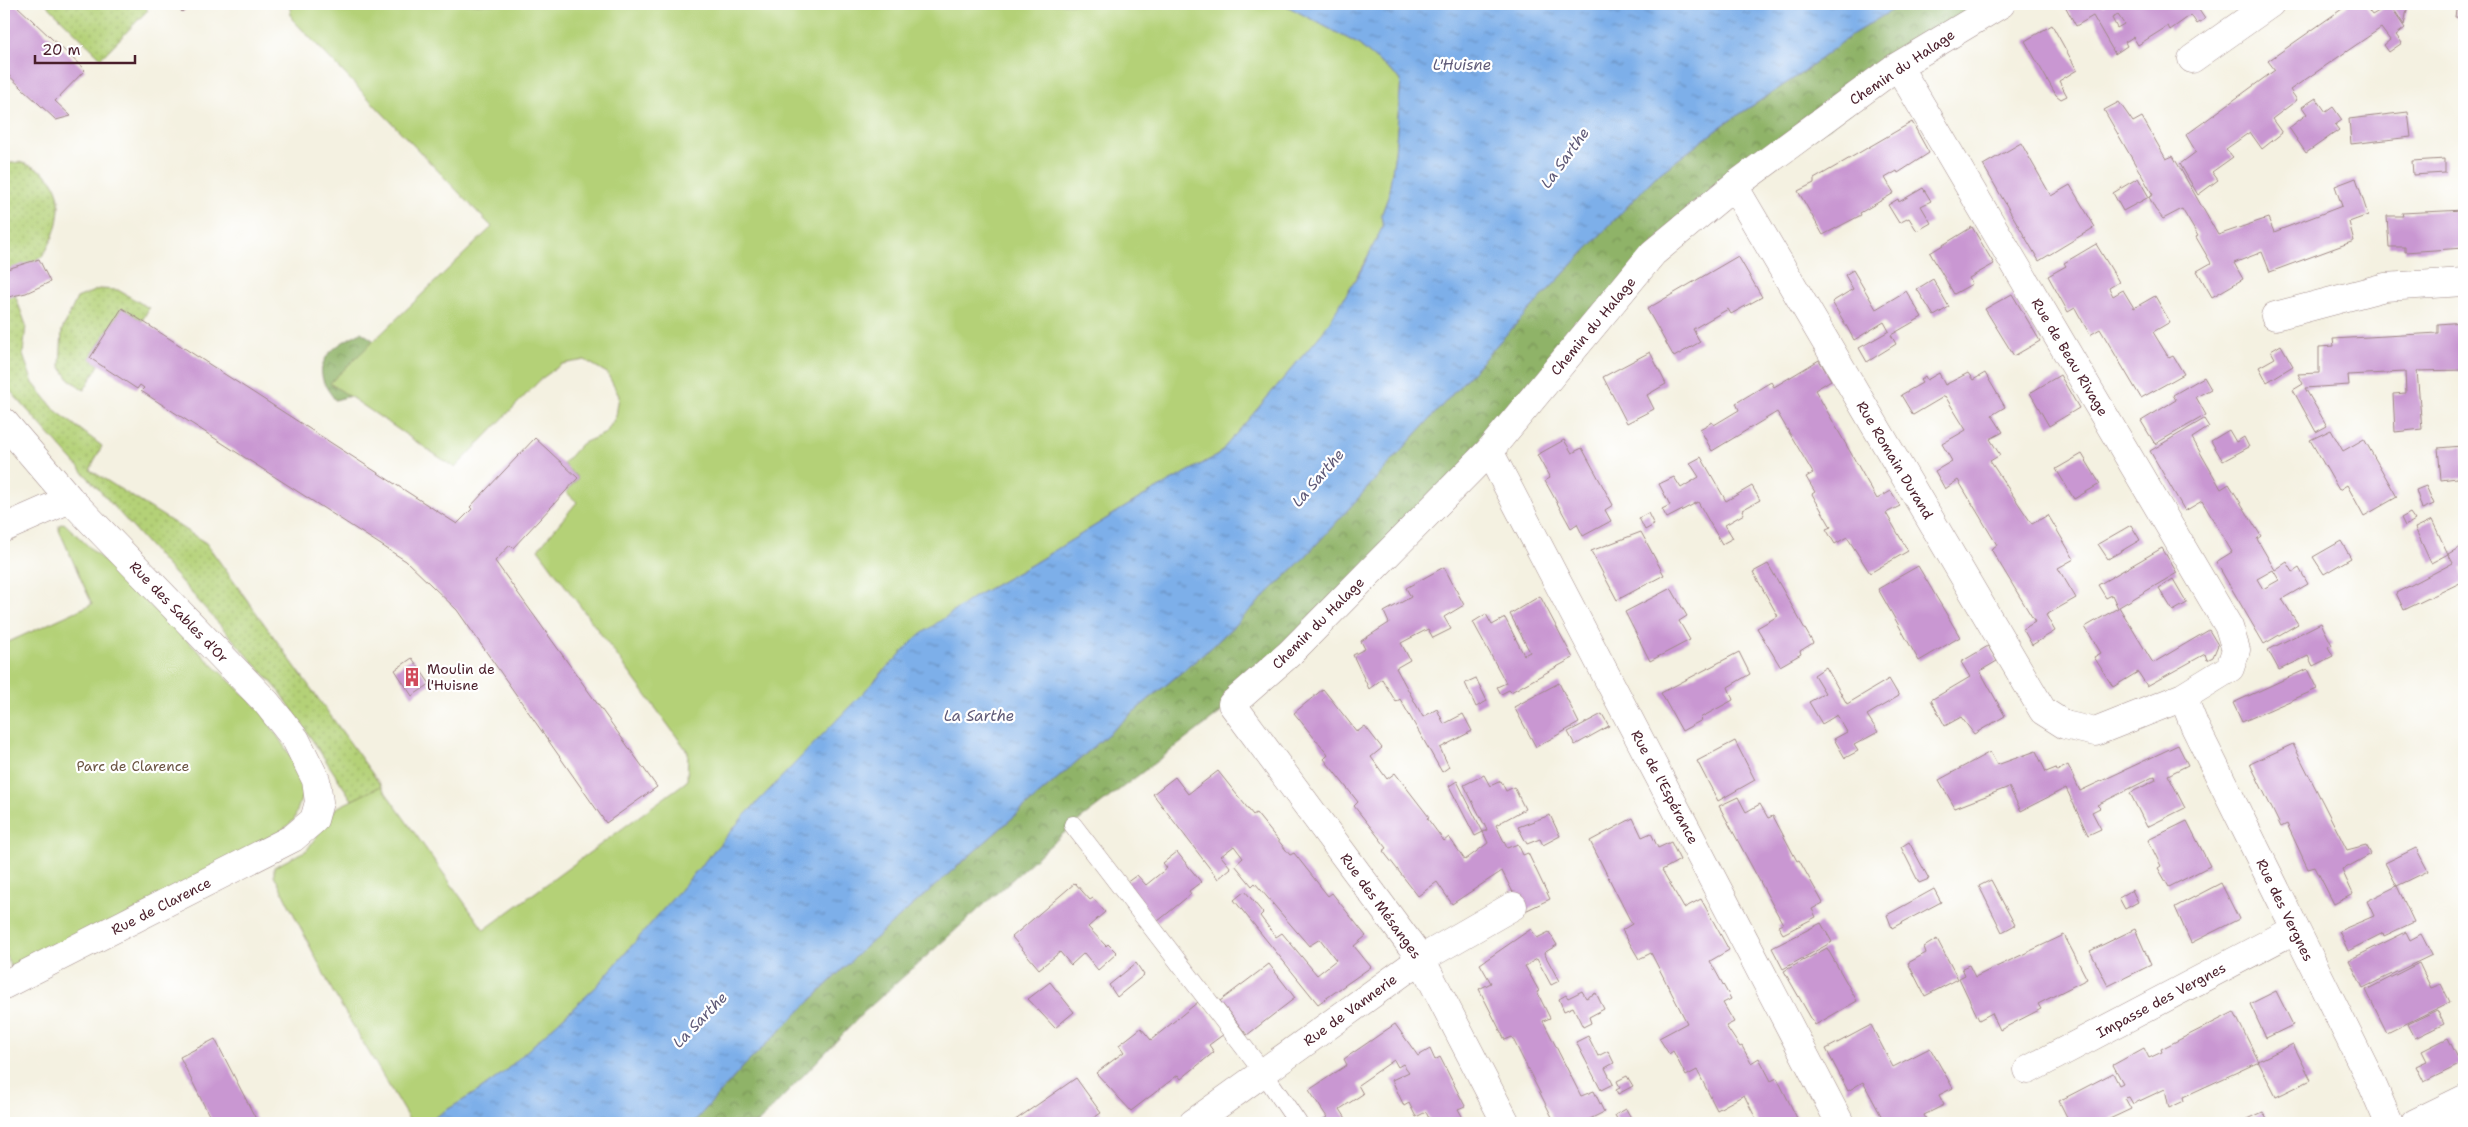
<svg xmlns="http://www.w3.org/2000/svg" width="2468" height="1127" font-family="'Shantell Sans',sans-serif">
  <defs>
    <pattern id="grass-dots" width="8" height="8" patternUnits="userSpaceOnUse" patternTransform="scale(1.25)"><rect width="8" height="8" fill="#b4d177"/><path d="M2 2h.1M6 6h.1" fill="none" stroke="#9cb367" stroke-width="1.8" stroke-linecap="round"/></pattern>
    <pattern id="forest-crowns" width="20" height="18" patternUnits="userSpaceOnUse" patternTransform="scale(1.25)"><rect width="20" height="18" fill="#8fb368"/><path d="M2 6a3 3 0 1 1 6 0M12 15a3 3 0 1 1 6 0" fill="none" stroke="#779156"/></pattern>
    <pattern id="water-ripples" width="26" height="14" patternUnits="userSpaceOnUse" patternTransform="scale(1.25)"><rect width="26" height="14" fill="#7dafe9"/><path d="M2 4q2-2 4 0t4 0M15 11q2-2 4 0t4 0" fill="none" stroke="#688ebd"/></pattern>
  </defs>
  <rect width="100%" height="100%" fill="#fff"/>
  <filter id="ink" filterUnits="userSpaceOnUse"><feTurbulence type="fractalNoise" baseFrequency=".02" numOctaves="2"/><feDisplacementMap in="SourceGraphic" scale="10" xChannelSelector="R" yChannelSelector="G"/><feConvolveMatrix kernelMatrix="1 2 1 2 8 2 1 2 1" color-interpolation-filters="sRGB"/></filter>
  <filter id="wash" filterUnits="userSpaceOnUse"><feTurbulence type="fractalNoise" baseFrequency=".0096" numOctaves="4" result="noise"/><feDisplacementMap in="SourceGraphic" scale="20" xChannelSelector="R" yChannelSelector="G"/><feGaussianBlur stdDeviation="1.12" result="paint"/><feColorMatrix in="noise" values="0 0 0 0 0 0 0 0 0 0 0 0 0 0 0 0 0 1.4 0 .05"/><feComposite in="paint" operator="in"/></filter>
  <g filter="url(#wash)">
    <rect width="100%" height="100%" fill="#f4f1e1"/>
    <path fill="url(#grass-dots)" stroke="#7f7851" d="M46 4H142L148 10 101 58Z
      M19 162C55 172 65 191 56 227 53 237 48 251 40 258 32 265 14 269 4 270V164Z
      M99 289 118 290 149 308 142 321 122 308 90 358 99 365 84 390 69 379 60 366 62 330 77 298Z
      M15 295 26 325 23 355 33 383 55 410 102 446 90 470 206 543 382 787 352 800 281 693 4 384V298Z"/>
    <path fill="url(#forest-crowns)" stroke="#6c694a" d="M1902 4H2001L1653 253 1489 451 1232 704 1073 825 864 1012 758 1123H693L744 1066 864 948 1131 714 1212 647 1305 557 1503 338 1655 177 1723 125 1799 75 1853 34Z
      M361 332 373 340 379 357 362 393 335 400C331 394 325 387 323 380 315 355 344 341 361 332Z"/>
    <path fill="#b4d177" stroke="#7f7851" d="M289 4H1283L1358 44 1401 80 1395 153 1388 197 1381 216 1383 226 1381 233 1338 309 1323 332 1218 455 1140 498 1031 565 974 597 886 668 838 721 744 816 596 987 503 1073 480 1090 425 1123H411L333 992 274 875V867L307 850 336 808 381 786 484 930 687 781 688 752 538 549 577 502 566 492 578 478 563 464 581 444 606 433 616 416 619 396 607 373 585 360 562 364 541 379 455 468 330 383 492 227 292 19Z
      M64 523 261 711 307 781 294 820 270 841 14 973 4 952V644L92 604 59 530V525Z"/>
    <path fill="url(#water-ripples)" stroke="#64678a" d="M1283 4H1902L1853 34 1799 75 1723 125 1655 177 1503 338 1305 557 1212 647 1131 714 864 948 744 1066 693 1123H425L480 1090 503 1073 596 987 744 816 917 637 974 597 1031 565 1140 498 1218 455 1323 332 1360 272 1383 226 1381 216 1388 197 1395 153 1401 80 1358 44Z"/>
    <g id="blocks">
      <path fill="#c997d2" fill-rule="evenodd" d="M4 4H15L85 70 55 101 71 116 56 120 4 71Z
        M175 4H191L182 12Z
        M2064 4H2100L2103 7 2108 4H2208L2199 10 2205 19 2197 24 2191 15 2170 30 2168 26 2138 45 2133 37 2125 42 2127 46 2115 54 2093 16 2076 26ZM2118 15 2124 24 2117 28 2112 18Z
        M2349 4H2364L2372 15 2389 5 2405 28 2396 35 2402 43 2389 52 2384 45 2390 40 2381 28 2290 90 2297 100 2272 119 2282 133 2262 149 2250 132 2226 149 2233 157 2212 172 2218 180 2198 195 2180 164 2196 152 2186 135 2275 70 2268 61Z
        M2394 4H2408L2404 25 2393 8Z
        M2412 4H2436L2435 8Z
        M2457 4H2464V18L2455 17Z
        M2052 25 2077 70 2059 81 2067 96 2061 99 2056 95 2025 41Z
        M2316 98 2326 112 2333 107 2342 120 2335 125 2339 130 2306 153 2289 128 2307 114 2302 107Z
        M2119 102 2133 122 2142 117 2166 159 2173 156 2218 235 2268 218 2274 232 2342 206 2335 186 2356 178 2368 215 2349 222 2354 241 2270 272 2262 252 2234 263 2243 279 2212 297 2197 271 2211 263 2196 237 2198 236 2182 209 2163 219 2155 209 2149 197 2153 195 2104 110Z
        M2408 112 2411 137 2351 144 2349 119Z
        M1912 122 1929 153 1898 173 1897 171 1885 178 1894 193 1860 213 1861 215 1823 235 1798 191 1814 183V179Z
        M2021 143 2051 196 2070 185 2095 227 2039 261 1983 165Z
        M2445 159V173L2413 175 2412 161Z
        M2138 178 2149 197 2123 211 2113 193Z
        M1923 188 1931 201 1921 206 1931 223 1917 231 1909 218 1899 223 1888 205 1898 199 1899 202Z
        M2464 210V248L2405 252V247H2389L2387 216H2403L2402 213Z
        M1972 227 1994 264 1969 278 1972 284 1954 294 1930 253Z
        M2096 244 2119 282 2109 288 2113 296 2123 290 2134 308 2155 296 2170 322 2153 332 2169 358 2173 356 2184 374 2141 398 2100 329 2090 335 2075 308 2068 312 2048 276 2066 266 2064 263Z
        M1738 256 1762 297 1731 314 1728 309 1693 329 1700 342 1674 357 1647 309Z
        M39 259 50 282 26 293 4 298V270Z
        M1853 270 1876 309 1906 291 1922 317 1891 335 1896 344 1867 362 1859 348 1889 331 1884 322 1854 340 1847 327 1832 302 1853 289 1845 275Z
        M1933 279 1949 307 1934 316 1917 289Z
        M2012 294 2040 341 2014 356 1985 309Z
        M122 308 457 524 472 509 470 507 535 438 578 478 513 548 510 545 495 561 657 787 606 823 457 610 406 561 141 391 144 388 140 385 137 389 90 358Z
        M2464 322V370L2417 371 2422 429 2395 432 2393 394 2406 393 2405 372 2348 375 2349 385 2305 388 2327 426 2316 432 2293 390 2303 384 2298 374 2319 373V347L2334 346 2333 339 2438 333V324Z
        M2281 345 2293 366 2267 382 2259 367 2275 358 2271 351Z
        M1650 352 1666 384 1647 395 1654 409 1627 423 1603 377Z
        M1819 360 1831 380 1815 390 1877 499 1891 491 1900 506 1886 513 1908 551 1870 573 1847 537 1835 544 1826 529 1831 527 1812 494 1815 492 1806 477 1813 473 1777 412 1712 451 1700 429 1712 422 1714 425 1739 410 1736 403 1771 382 1774 387Z
        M1939 373 1945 385 1968 373 1973 380 1985 373 2005 407 1992 415 2003 432 1990 439 2000 455 1990 461 2032 524 2048 515 2074 559 2058 568 2076 598 2046 615 2055 631 2032 645 2023 629 2035 622 1991 549 1997 545 1958 480 1945 489 1935 471 1952 461 1942 444 1966 430 1945 396 1913 415 1901 395 1922 383 1920 380 1925 376 1927 380Z
        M2060 375 2079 408 2049 426 2030 393Z
        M2204 377 2211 389 2196 397 2206 415 2155 444 2141 421 2176 400 2173 395Z
        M2204 419 2209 427 2192 438 2221 489 2229 484 2261 536 2257 539 2275 570 2287 562 2293 572 2299 568 2308 584 2282 599 2298 624 2264 644 2216 562 2232 552 2202 501 2185 511 2150 451ZM2273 570 2279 580 2263 589 2257 579Z
        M2229 430 2236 442 2244 437 2249 447 2223 461 2211 441Z
        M2331 430 2343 451 2364 439 2397 497 2364 516 2347 485 2339 490 2310 440Z
        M1564 440 1572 453 1582 448 1613 505 1605 510 1611 521 1583 536 1577 524 1571 528 1545 481 1550 478 1537 455Z
        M2462 446 2464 477 2441 480 2438 448Z
        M2082 454 2100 484 2074 499 2056 469Z
        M1701 457 1726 501 1752 486 1760 500 1742 510 1744 514 1725 525 1733 538 1722 544 1698 502 1667 518 1662 509 1670 505 1659 484 1674 477 1681 488 1699 477 1690 463Z
        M2426 486 2434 504 2422 509 2416 490Z
        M1648 513 1654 525 1645 530 1639 518Z
        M2410 513 2415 520 2405 526 2401 518Z
        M2432 520 2448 554 2464 545V567L2461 569 2464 581 2404 610 2396 593 2453 563 2448 554 2431 563 2415 528Z
        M2131 525 2140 540 2108 559 2098 544Z
        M1641 532 1664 575 1617 600 1591 551Z
        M2341 541 2351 558 2324 574 2313 557Z
        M2162 548 2177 573 2119 607 2153 663 2209 630 2218 645 2213 657 2207 660 2205 654 2147 686 2138 672 2113 687 2094 657 2101 653 2085 627 2118 608 2112 595 2106 598 2098 585Z
        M1768 564 1813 643 1800 651 1801 654 1780 666 1757 628 1778 616 1753 572Z
        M1918 566 1960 637 1919 661 1878 589Z
        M1444 567 1464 605 1444 617 1451 629 1433 638 1428 629 1401 643 1410 660 1396 668 1423 717 1437 709 1444 724 1463 714 1472 731 1440 748 1449 767 1442 772 1400 699 1396 702 1382 679 1369 689 1353 655 1365 649 1361 641 1389 623 1384 612 1411 597 1406 588Z
        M2173 579 2187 603 2173 611 2159 588Z
        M1671 588 1687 616 1679 621 1690 640 1650 661 1625 612Z
        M1540 596 1573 658 1511 692 1509 690 1501 694 1497 687 1506 683 1473 622 1486 614 1492 625 1505 618 1524 655 1530 652 1510 614Z
        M2321 623 2332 645 2328 647 2333 656 2313 666 2308 656 2279 670 2268 650Z
        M1988 646 1997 661 1980 671 2005 716 1974 734 1961 717 1945 726 1931 700 1970 677 1961 662Z
        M1739 652 1750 674 1728 687 1733 700 1700 718 1702 720 1682 731 1661 693Z
        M412 658 430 684 412 696 395 670Z
        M1826 667 1847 704 1889 679 1899 696 1867 715 1878 732 1854 745 1858 751 1845 758 1834 739 1847 732 1837 715 1822 724 1809 702 1825 693 1814 675Z
        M2307 669 2317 689 2242 722 2233 703Z
        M1476 678 1487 701 1476 707 1465 683Z
        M1559 683 1579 723 1536 747 1514 707Z
        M1323 689 1357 732 1365 726 1382 748 1371 757 1387 779 1395 773 1429 817 1427 818 1444 841 1449 837 1465 860 1488 843 1483 832 1487 830 1464 785 1484 775 1490 786 1501 781 1506 791 1514 787 1525 809 1496 825 1507 848 1518 844 1523 855 1528 853 1550 899 1523 912 1502 871 1452 904 1437 882 1418 896 1383 851 1387 848 1354 806 1358 802 1324 759 1328 755 1294 713Z
        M1602 714 1609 726 1575 745 1568 732Z
        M1735 741 1755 780 1718 801 1697 761Z
        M2293 744 2347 850 2366 845 2371 854 2342 870 2353 894 2334 904 2315 867 2308 869 2287 824 2281 827 2250 764Z
        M2178 745 2188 765 2168 775 2185 808 2147 827 2130 793 2156 780 2155 776 2097 805 2100 808 2092 812 2101 829 2088 835 2066 788 2021 811 2009 787 1955 808 1939 780 1990 752 1997 765 2036 751 2046 772 2056 768 2057 771 2068 765 2080 791Z
        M1218 771 1253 815 1256 813 1290 855 1294 853 1328 896 1332 893 1366 936 1354 946 1371 967 1318 1004 1234 900 1245 891 1263 913 1260 916 1276 937 1282 933 1317 975 1336 960 1320 939 1309 946 1255 883 1252 886 1235 865 1243 858 1234 846 1221 856 1231 868 1218 879 1153 794 1175 777 1188 794Z
        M1457 781 1483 832 1475 836 1449 786Z
        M1738 797 1746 812 1760 804 1768 818 1773 816 1797 861 1799 860 1823 903 1812 909 1816 917 1783 934 1778 926 1783 924 1719 806Z
        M1550 815 1560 836 1543 845 1540 839 1527 844 1518 827Z
        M1633 818 1642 837 1651 833 1658 848 1671 842 1680 860 1662 870 1684 908 1701 899 1729 950 1710 961 1731 999 1723 1003 1734 1022 1726 1026 1740 1047 1742 1046 1751 1063 1759 1058 1771 1081 1777 1078 1797 1118H1795L1798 1123H1758L1744 1095 1717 1110 1697 1070 1686 1076 1673 1051 1669 1054 1659 1038 1687 1023 1651 953 1639 959 1622 930 1632 924 1590 841Z
        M2187 821 2210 866 2169 887 2158 868 2161 866 2148 840Z
        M1909 842 1929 879 1919 883 1901 847Z
        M2416 848 2428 871 2397 886 2385 863Z
        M1177 852 1201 882 1189 891 1191 894 1157 922 1126 883 1137 875 1146 885 1167 868 1163 863Z
        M1991 880 2015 925 2002 932 1979 886Z
        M1075 883 1090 900 1093 898 1105 912 1088 927 1106 946 1108 944 1117 953 1098 970 1084 953 1071 965 1060 952 1039 969 1012 937Z
        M2221 883 2239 919 2191 943 2175 907Z
        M2397 886 2414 922 2384 936 2383 933 2348 951 2339 931 2374 916 2367 901Z
        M1934 889 1941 902 1892 928 1887 915Z
        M2132 890 2138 902 2125 909 2119 898Z
        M1821 923 1832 942 1783 969 1772 948Z
        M1531 929 1537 938 1549 932 1557 945 1544 953 1559 981 1551 985 1537 959 1525 966 1539 991 1537 992 1550 1018 1543 1021 1581 1096 1594 1091 1604 1112 1588 1120 1589 1123H1555L1512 1037 1505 1040 1479 989 1491 983 1480 964Z
        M2135 929 2151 965 2108 986 2090 951Z
        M2406 932 2410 940 2421 934 2432 955 2363 988 2349 960Z
        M2064 935 2087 979 2038 1004 2041 1009 2000 1030 1992 1013 1979 1020 1959 978 1965 975 1962 968 1969 965 1975 977Z
        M1937 939 1958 979 1925 996 1908 963 1926 953 1924 947Z
        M1827 948 1857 1001 1815 1025 1784 971Z
        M1136 963 1144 975 1117 997 1109 985Z
        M2419 963 2431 988 2441 984 2450 1002 2387 1033 2366 990Z
        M1269 964 1295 998 1247 1035 1220 1001Z
        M1050 982 1074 1012 1055 1028 1028 999Z
        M1582 991 1586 998 1596 993 1604 1009 1589 1017 1591 1023 1583 1027 1573 1007 1564 1011 1559 999 1566 995 1568 998Z
        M2276 991 2293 1025 2266 1038 2250 1004Z
        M1198 1002 1224 1034 1209 1045 1214 1052 1181 1079 1178 1075 1131 1111 1096 1073 1124 1052 1119 1045 1141 1028 1151 1040Z
        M2437 1010 2444 1024 2415 1038 2408 1024Z
        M2234 1012 2259 1062 2183 1097 2184 1101 2169 1108 2165 1089 2133 1104 2129 1097 2125 1098 2131 1109 2101 1123H2070L2059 1101 2113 1073 2119 1085 2123 1083 2113 1065 2144 1048 2149 1058 2162 1052 2161 1049Z
        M1395 1024 1418 1056 1430 1049 1435 1060 1440 1057 1465 1106 1458 1109 1466 1123H1431L1426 1112 1416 1117 1409 1103 1404 1106 1392 1080 1409 1072 1403 1064 1398 1067 1394 1060 1358 1085 1363 1094 1340 1109 1349 1123H1318L1327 1117 1309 1090 1347 1065 1344 1059Z
        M1871 1025 1893 1067 1930 1048 1953 1088 1939 1095 1944 1105 1924 1115 1928 1123H1885L1863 1082 1848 1091 1826 1049Z
        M1588 1036 1598 1056 1608 1051 1614 1063 1605 1068 1613 1084 1601 1090 1576 1042Z
        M2448 1038 2461 1064 2424 1082 2416 1066 2427 1061 2422 1051Z
        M215 1039 258 1123H213L180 1057Z
        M2293 1044 2311 1080 2276 1097 2258 1061Z
        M1627 1076 1633 1086 1618 1094 1616 1090 1620 1088 1617 1081Z
        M1076 1078 1101 1113 1086 1123H1011Z
        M1626 1109 1634 1123H1619L1615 1115Z
        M2263 1112 2269 1123H2239Z"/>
    </g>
  </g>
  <g filter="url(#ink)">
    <use href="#blocks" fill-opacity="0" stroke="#9f8886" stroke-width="1"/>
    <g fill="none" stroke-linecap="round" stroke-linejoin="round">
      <g stroke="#9f8886" stroke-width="19">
        <path id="service" d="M1073 825 1263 1072 1298 1123"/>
      </g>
      <g stroke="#9f8886" stroke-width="29">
        <path id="minor" d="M2192 59 2270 4
          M1734 186 2043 711 2065 725 2095 732 2183 697 2230 668 2236 650 2229 627 1898 66
          M2275 316 2385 287 2464 282
          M4 422 70 499 266 702 296 740 316 780 319 802 314 820 293 838 4 985
          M1489 451 1840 1123
          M4 528 70 499
          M2183 697 2195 727 2369 1077 2389 1123
          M2028 1070 2294 930
          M1193 1123 1421 959 1513 906
          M1506 1123 1421 959 1232 704 1289 654 1489 451 1653 253 1734 186 1893 69 2001 4
          M2415 1123 2464 1099"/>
      </g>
      <use href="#service" stroke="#fff" stroke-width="18"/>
      <use href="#minor" stroke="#fff" stroke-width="28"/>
    </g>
  </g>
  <defs>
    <g id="building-bare" transform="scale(1.5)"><path d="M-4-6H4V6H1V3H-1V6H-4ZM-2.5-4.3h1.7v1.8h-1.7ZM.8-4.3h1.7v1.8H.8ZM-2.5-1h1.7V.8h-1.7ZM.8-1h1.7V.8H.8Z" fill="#d1495b" stroke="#fff" stroke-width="2.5" paint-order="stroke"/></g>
  </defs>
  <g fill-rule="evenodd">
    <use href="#building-bare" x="412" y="677"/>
  </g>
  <g text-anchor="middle" stroke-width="4.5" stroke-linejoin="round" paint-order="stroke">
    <g font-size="14" fill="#4a1f2b" stroke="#fff">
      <text transform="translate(1902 67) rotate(-34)" y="5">Chemin du Halage</text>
      <text transform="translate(1593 326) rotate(-50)" y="5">Chemin du Halage</text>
      <text transform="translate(2070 357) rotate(59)" y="5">Rue de Beau Rivage</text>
      <text transform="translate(1895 460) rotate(59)" y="5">Rue Romain Durand</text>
      <text transform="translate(179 612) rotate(46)" y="5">Rue des Sables d'Or</text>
      <text transform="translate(1318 623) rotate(-45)" y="5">Chemin du Halage</text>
      <text transform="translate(1665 787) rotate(62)" y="5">Rue de l'Espérance</text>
      <text transform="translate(161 906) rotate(-27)" y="5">Rue de Clarence</text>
      <text transform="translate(1381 906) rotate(54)" y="5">Rue des Mésanges</text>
      <text transform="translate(2285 910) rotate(64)" y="5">Rue des Vergnes</text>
      <text transform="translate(2161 1000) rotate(-28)" y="5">Impasse des Vergnes</text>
      <text transform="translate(1350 1010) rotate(-36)" y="5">Rue de Vannerie</text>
    </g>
    <g font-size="14" fill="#4a1f2b" stroke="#fff" text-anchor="start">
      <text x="427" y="674">Moulin de<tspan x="427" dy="16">l'Huisne</tspan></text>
    </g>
    <g font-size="14" fill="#6a5442" stroke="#fff">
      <text x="133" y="771">Parc de Clarence</text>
    </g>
    <g font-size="15" font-style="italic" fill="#5e5977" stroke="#fff">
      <text x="1462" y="70">L'Huisne</text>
      <text transform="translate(1565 158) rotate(-54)" y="5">La Sarthe</text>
      <text transform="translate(1318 478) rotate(-49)" y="5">La Sarthe</text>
      <text x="979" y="721">La Sarthe</text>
      <text transform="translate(700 1020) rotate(-46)" y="5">La Sarthe</text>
    </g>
  </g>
  <rect width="2468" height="1127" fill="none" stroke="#fff" stroke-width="20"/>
  <path d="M35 55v8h100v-8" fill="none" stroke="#4a1f2b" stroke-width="2.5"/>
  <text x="42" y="55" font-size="15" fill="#4a1f2b" stroke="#ffffff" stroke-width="4" paint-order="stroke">20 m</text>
</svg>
